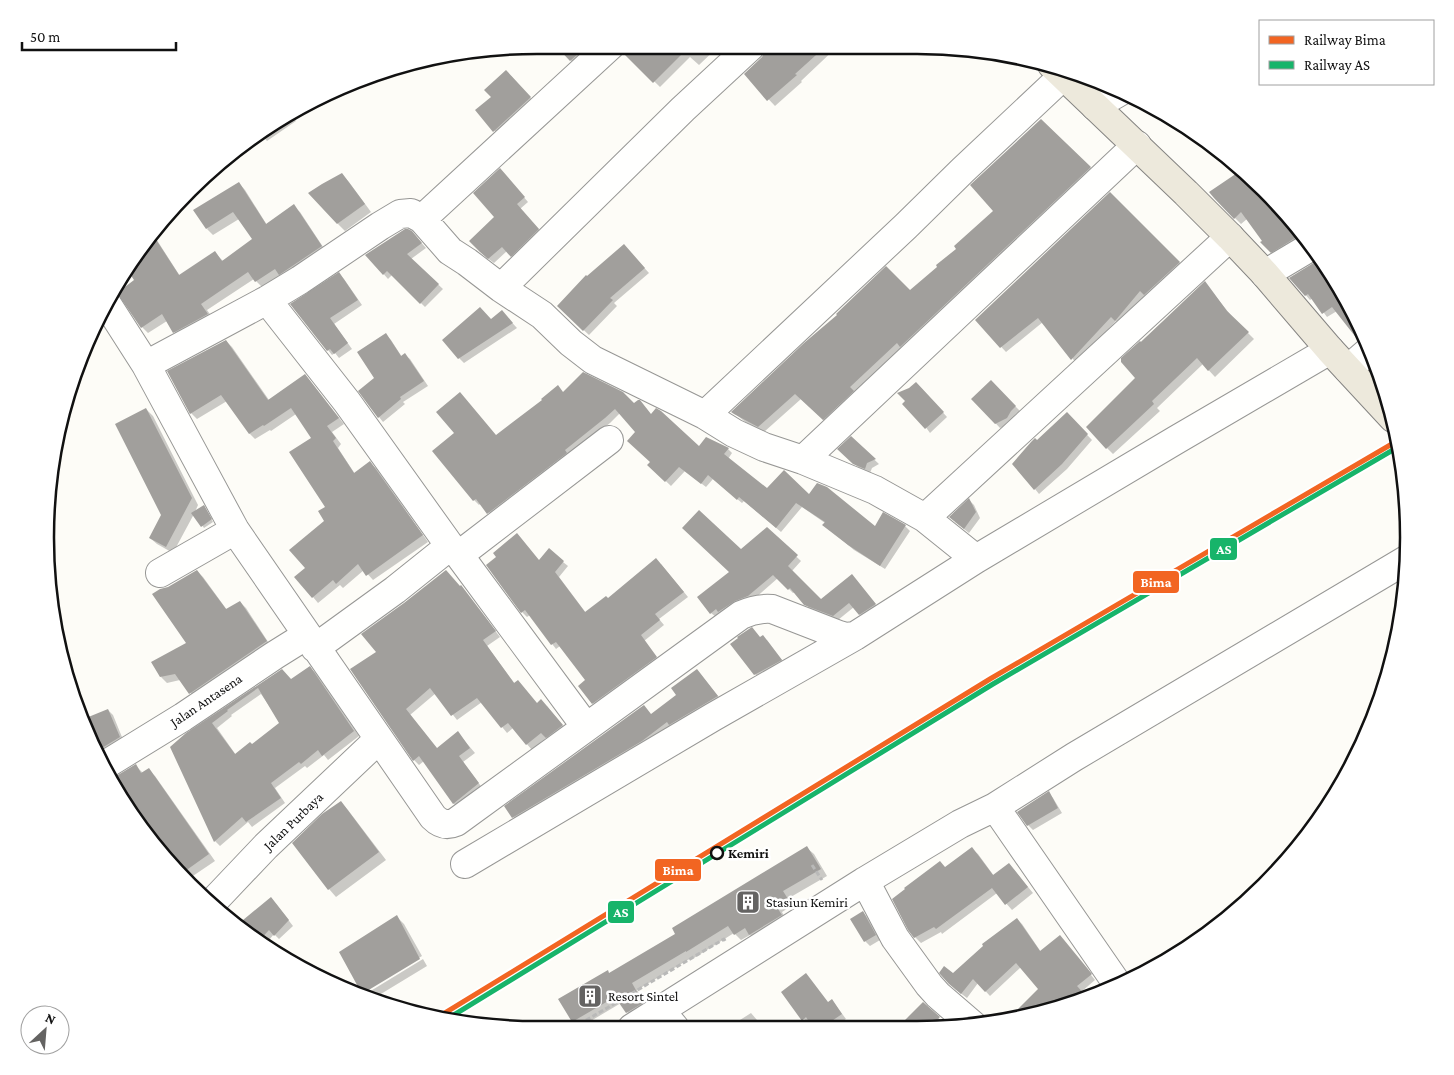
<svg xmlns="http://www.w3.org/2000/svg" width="1454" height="1075" font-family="'Crimson Pro',serif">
  <rect width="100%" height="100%" fill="#fdfcf7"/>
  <path fill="#0003" fill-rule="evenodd" d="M557 45H598L575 65Z
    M627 45H720L699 65 690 57 660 87 625 53Z
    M771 46H838L801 81 802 82 775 106 745 74 763 58 767 49Z
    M511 76 535 103 499 136 477 110 493 98Z
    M291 114 296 121 267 141 259 132 264 128Z
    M1041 120 1096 173 829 425 801 399 764 432 749 425 733 412 910 292 958 249 995 211Z
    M1243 170 1303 234 1308 240 1278 258 1262 243 1263 241 1247 219 1241 224 1215 198Z
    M342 174 349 182 371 212 345 231 338 224Z
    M505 175 528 202 520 209 543 234 516 260 507 251 494 263 486 257 496 218Z
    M239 183 245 190 267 225 293 206 300 212 327 253 286 280 281 275 262 287 254 279 207 310 214 320 181 338 174 332 167 321 148 333 142 327 136 281 129 270 153 234 180 276 215 253 223 261 254 239 239 219 213 235 207 229Z
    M1110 194 1184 267 1149 299 1146 295 1120 325 1116 321 1077 364 1043 322 1006 352 976 320Z
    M417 238 426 248 411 259 443 289 425 307 392 275 388 279 367 255Z
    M629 251 649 273 614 303 617 306 589 335 558 306Z
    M1321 260 1358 319 1366 342 1337 311 1327 317 1313 298 1310 300 1291 278Z
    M339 274 344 279 362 305 334 324 352 349 339 358 335 353 332 355 292 305Z
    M1205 283 1233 318 1254 339 1215 377 1203 364 1157 408 1160 411 1113 454 1107 448 1137 378 1122 359Z
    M506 316 517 328 464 363 459 358 491 320Z
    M386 335 391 340 402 357 405 355 410 359 428 386 403 402 405 404 383 422 379 417 376 378Z
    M226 341 232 347 269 400 305 375 344 424 332 432 341 444 338 448 355 474 370 463 376 468 428 542 373 580 364 570 343 588 340 585 318 603 313 597 307 568 325 521 327 507 313 438 296 414 271 431 270 430 255 439 250 434 227 401 197 419 191 413Z
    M1376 367 1381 380 1372 371Z
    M991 382 1020 411 1015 415 1012 423 1000 428 973 399Z
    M921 388 947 417 930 433 907 401Z
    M564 393 634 405 699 448 728 449 732 453 728 459 767 490 809 496 875 528 905 526 910 531 885 569 854 550 829 529 825 523 802 507 781 532 744 501 742 503 713 479 706 487 685 471 671 486 649 465 651 462 636 432 620 413 610 423 493 517 481 503 479 505 474 500 497 437Z
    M146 409 153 416 198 505 195 512 205 508 213 522 204 528 194 514 173 553 157 544 150 538 162 515Z
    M1067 414 1092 440 1067 469 1039 494 1035 489 1037 442Z
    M851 438 879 464 872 468 870 473 859 468 839 449Z
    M969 500 974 505 980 518 969 533 955 522Z
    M767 529 801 561 792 571 821 600 856 580 879 609 864 619 854 607 838 620 810 609 795 592 793 593 778 578 753 600 716 617 711 613 741 551Z
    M539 562H563L568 566 559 577 586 613 661 564 688 597 659 619 664 625 644 641 660 662 597 708 593 703 587 681 560 646 556 649 530 615 527 617 522 612Z
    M197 571 203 577 227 610 240 602 246 608 272 648 196 699 180 680 167 683 161 677 188 644 168 588Z
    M461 586 500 637 487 646 515 684 537 704 547 706 567 731 552 742 547 737 532 750 513 728 507 733 482 702 457 720 436 693 410 715 437 749 458 733 475 753 463 762 483 789 459 809 454 804 424 761 419 765 414 760 352 670 378 652Z
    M760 639 767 640 785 664 759 679 732 645Z
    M309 667 315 672 359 736 328 760 324 755 307 768 305 766 275 788 285 803 252 827 248 822 220 846 215 841 171 747 282 671 291 681ZM261 694 281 723 252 746 236 755 217 728 232 716 231 715Z
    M697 670 722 701 518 822 513 817 678 695Z
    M108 710 113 715 124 742 101 757 82 726 81 721Z
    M136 766 143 773 148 770 155 776 215 861 187 880 147 838 113 780Z
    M1049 793 1053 798 1062 813 1033 830 1028 825Z
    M341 802 348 810 386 860 336 897 329 889Z
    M807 848 814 854 827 876 789 898 793 905 782 912 787 922 757 941 750 935 741 940 734 933 694 958 693 957 637 990 649 1009 634 1019 627 1012 621 1003 579 1028 573 1021 610 974 677 934Z
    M972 849 978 854 994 876 1009 864 1033 893 1012 910 997 893 942 934 941 932 921 943 915 937 946 868Z
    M276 904 293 926 279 939 274 934 265 945 238 926 253 915Z
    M863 912 867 917 880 940 870 946 865 941Z
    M397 917 404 924 422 956 364 992V994L341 952Z
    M1017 919 1022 924 1041 952 1064 941 1095 980 1081 992 1086 998 1010 1018 1040 989 1021 967 990 996 978 983 967 998 955 989 953 975Z
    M423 959 427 966 371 1000 364 995Z
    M783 992 828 1003 832 1000 846 1019 834 1027H814L810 1021 808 1024Z
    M923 1004 946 1025 945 1026H901Z
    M751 1013 763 1027H729Z"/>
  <path fill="#a19f9c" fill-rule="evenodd" d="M555 45H588L570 61Z
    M626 45H691L653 83 624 54 626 50Z
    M769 46H826L795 74 797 75 767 101 744 74 762 57 766 49Z
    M506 70 531 97 493 132 475 110 491 97 484 90Z
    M1041 119 1091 167 900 347 897 343 850 387 854 391 823 420 795 394 758 427 734 414 731 412 804 343 837 315 836 314 886 266 910 290 937 267 936 265 956 249 954 246 993 211 970 185Z
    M500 168 525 197 517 204 539 229 511 257 502 247 488 259 480 252 469 241 494 217 473 193Z
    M1243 169 1303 233 1271 253 1260 242 1262 241 1241 212 1234 219 1214 198 1209 192Z
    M342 173 365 204 337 224 308 193 322 184Z
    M239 182 266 224 294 204 322 246 279 275 275 269 255 282 248 272 201 304 208 314 173 333 162 314 141 328 117 293 134 280 128 271 147 243 155 238 179 275 215 251 222 261 252 239 233 212 206 229 193 210Z
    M1110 192 1180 262 1144 295 1140 291 1115 321 1111 317 1071 360 1038 318 1000 348 975 320Z
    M405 229H408L412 231 422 243 407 254 439 284 420 304 387 271 383 275 365 255Z
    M624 244 645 268 610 298 613 300 583 331 557 306 586 275 587 276Z
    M1320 259 1358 319 1364 336 1358 340 1332 307 1322 314 1308 294 1305 296 1289 278Z
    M339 272 358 300 330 318 348 343 334 354 330 349 327 351 290 304Z
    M1205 281 1227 311 1249 332 1208 371 1197 358 1152 401 1154 404 1106 449 1086 427 1135 378 1121 362V358L1140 341 1141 342Z
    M480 307 491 319 502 310 513 323 458 359 442 340Z
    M386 333 401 356 405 353 424 381 400 397 401 399 378 418 358 391 374 378 357 352Z
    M226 340 268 400 305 374 339 418 327 426 336 438 333 441 354 473 370 461 423 535 366 576 358 564 336 584 333 580 312 598 294 577 305 568 289 550 324 521 318 511 325 507 289 452 311 438 291 408 264 426 263 425 249 434 221 395 190 414 167 371Z
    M583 372 623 392 634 403 638 400H640L651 414 656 408 661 411 699 446 706 437 729 448 724 454 767 488 784 470 809 494 817 483 827 487 875 526 883 512 906 525 880 566 848 545 822 525 825 522 796 503 776 528 739 497 737 500 708 475 701 484 679 467 665 482 647 465 650 462 627 441 635 432 615 409 605 418 565 450 567 453 487 514 476 499 473 501 432 451 454 433 436 412 460 392 496 435 542 400 541 399 558 385 563 392Z
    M991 380 1016 406 1011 411 1007 418 995 424 971 399Z
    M916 382 944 412 925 429 902 404 905 401 897 393 909 388Z
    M146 408 192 498 166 547 149 538 161 515 115 424Z
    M1067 412 1088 434 1062 464 1034 490 1012 464 1031 442 1035 438 1037 440Z
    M851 436 876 459 867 463 865 469 853 464 837 449Z
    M969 498 976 512 964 529 949 517Z
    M204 505 212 519 201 527 191 513Z
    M699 510 741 549 767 527 798 555 788 566 821 599 852 574 876 604 859 615 849 603 833 616 804 605 790 588 788 590 773 575 748 596 735 601 718 612 716 609 710 614 697 597 729 572 682 528Z
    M517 533 539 560 549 548 564 561 555 572 585 612 606 596 608 598 656 558 684 592 655 614 660 620 641 635 657 657 592 704 578 686 585 680 556 642 551 645 525 610 521 613 486 565 496 557 493 553Z
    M197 570 226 609 240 601 267 641 189 694 175 674 160 677 151 662 186 643 152 594 160 589 168 587Z
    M446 570 460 586 461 585 496 631 483 640 514 683 518 680 537 703 541 699 563 725 546 738 541 733 526 745 508 723 501 728 477 698 451 716 430 688 406 709 437 748 458 731 470 748 459 756 479 783 453 804 419 756 413 761 350 669 376 652 361 634 404 603Z
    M752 627 760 637 763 635 782 660 754 675 730 644 738 638 737 637Z
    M310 666 354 731 322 756 318 750 301 764 299 762 271 783 281 798 246 822 242 817 214 842 170 747 186 733 282 669 291 679ZM258 688 279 723 252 744 250 742 235 754 212 723 228 711 227 710Z
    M697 669 718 696 669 725 667 722 642 741 512 818 504 806 644 705 651 714 676 695 671 688Z
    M108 709 120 737 97 751 82 726 81 720Z
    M136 764 141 773 149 768 209 854 181 874 147 838 113 778Z
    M1049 791 1058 808 1027 826 1017 812Z
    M341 801 379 852 328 890 292 843 322 814Z
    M807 846 821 869 783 891 788 899 776 906 782 915 749 935 745 928 734 935 728 926 686 952V951L632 983 643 1003 626 1013 615 997 572 1022 558 999 608 970 609 973 675 934 672 928Z
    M972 847 993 875 1009 863 1028 887 1005 905 992 888 936 929 934 927 914 938 908 930 892 899 905 889 904 888 940 861 945 867Z
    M271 897 289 920 274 936 269 930 259 941 237 925Z
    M863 911 876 935 864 942 850 919Z
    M397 915 420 959 362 994 339 952Z
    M1017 918 1040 951 1060 935 1092 974 1077 986 1087 997 1008 1019 1038 989 1016 963 985 992 973 979 961 994 949 984 939 973 944 966 953 973 983 946 982 944Z
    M806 973 828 1002 832 999 842 1014 823 1027H812L806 1017 802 1021 781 992Z
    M923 1002 940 1017 931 1026H899Z"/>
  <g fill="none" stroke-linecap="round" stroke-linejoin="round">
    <g stroke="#979795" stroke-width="30">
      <path id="minor" d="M1095 106 1121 91
        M422 219 611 45
        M1265 274 1312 246
        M501 288 683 109 751 46
        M267 300 347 402 450 546 459 555 586 727
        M107 304 146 365 235 530 433 817C440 824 447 826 456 822L741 615C752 610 760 608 772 609L839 635 846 637 855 636
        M146 365 267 300 300 280 380 226 400 214 411 213 422 219 450 251 467 262 501 288 542 315 571 343 593 360 705 415 734 433 764 447 803 460 875 490 925 518 976 559
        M1348 369 1370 350
        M705 415 906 226 963 170 1063 76
        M803 460 1137 145
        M925 518 1230 237
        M459 555 609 440
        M160 573 235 530
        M315 648 395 590 450 546
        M105 765 183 717 275 655 307 635
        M995 807 1118 985
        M465 864 713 717 855 636 976 559 1176 440 1330 350
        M865 881 895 938 929 985 938 995 974 1026
        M210 905 266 846 379 739
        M660 1010 675 1028
        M632 1028 865 881 960 824 995 807 1074 757 1406 560"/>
    </g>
    <g stroke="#858482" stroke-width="30">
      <path id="major" d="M1052 65 1186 193 1230 237 1265 274 1330 350 1393 418"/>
    </g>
    <path stroke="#b9b9b8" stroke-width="3" stroke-dasharray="5 2.5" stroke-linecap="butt" d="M812 865 822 880
      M573 1028 724 939 726 943
      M542 1029 552 1023 556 1029"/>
    <use href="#minor" stroke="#fffffe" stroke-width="28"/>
    <use href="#major" stroke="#ede9dc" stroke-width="28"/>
    <g stroke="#fff" stroke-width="9">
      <path id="rail-1" d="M440 1016 990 679 1397 441"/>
    </g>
    <g stroke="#fff" stroke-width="9">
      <path id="rail-2" d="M449 1018 993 684 1398 447"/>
    </g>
    <use href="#rail-1" stroke="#f26522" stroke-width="5"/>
    <use href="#rail-2" stroke="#17b46a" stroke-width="5"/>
  </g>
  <defs>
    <g id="building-square" transform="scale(1.25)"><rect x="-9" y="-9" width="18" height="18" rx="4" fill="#646362" stroke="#fff"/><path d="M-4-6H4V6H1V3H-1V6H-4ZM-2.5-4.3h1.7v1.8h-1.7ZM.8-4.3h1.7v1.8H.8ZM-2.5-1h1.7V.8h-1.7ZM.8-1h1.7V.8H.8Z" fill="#fff"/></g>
  </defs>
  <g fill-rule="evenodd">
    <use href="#building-square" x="748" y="902"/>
    <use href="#building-square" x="590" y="996"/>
  </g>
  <circle fill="#fff" stroke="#111" stroke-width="2.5" cx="717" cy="853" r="6"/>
  <g text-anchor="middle" stroke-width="5" stroke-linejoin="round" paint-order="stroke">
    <g font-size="14" fill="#111" stroke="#fff">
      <text transform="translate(206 700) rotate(-34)" y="5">Jalan Antasena</text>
      <text transform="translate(293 821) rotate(-44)" y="5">Jalan Purbaya</text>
    </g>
    <g font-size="14" font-weight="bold" fill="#111" stroke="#fff" text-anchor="start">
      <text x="728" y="858">Kemiri</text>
    </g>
    <g font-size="14" fill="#111" stroke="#fff" text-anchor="start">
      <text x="766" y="907">Stasiun Kemiri</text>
      <text x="608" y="1001">Resort Sintel</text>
    </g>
  </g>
  <path d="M0 0H1454V1075H0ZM537 54H917A483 483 0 0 1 1400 537V538A483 483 0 0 1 917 1021H537A483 483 0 0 1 54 538V537A483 483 0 0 1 537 54Z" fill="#fff" fill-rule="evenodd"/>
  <path fill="none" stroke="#111" stroke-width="2.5" d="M537 54H917A483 483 0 0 1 1400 537V538A483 483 0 0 1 917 1021H537A483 483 0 0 1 54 538V537A483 483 0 0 1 537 54Z"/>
  <g stroke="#fff" stroke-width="2">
    <rect x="1209" y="537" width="29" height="24" rx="5" fill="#17b46a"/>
    <rect x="1132" y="570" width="48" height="24" rx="5" fill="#f26522"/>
    <rect x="654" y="858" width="48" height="24" rx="5" fill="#f26522"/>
    <rect x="607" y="900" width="28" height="24" rx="5" fill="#17b46a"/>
  </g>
  <g font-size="14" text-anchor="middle" font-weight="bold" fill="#fff">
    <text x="1224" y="554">AS</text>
    <text x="1156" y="587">Bima</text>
    <text x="678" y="875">Bima</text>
    <text x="621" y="917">AS</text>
  </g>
  <rect x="1259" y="20" width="175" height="65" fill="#ffffff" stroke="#a0a0a0"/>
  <rect x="1269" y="36" width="25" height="8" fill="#f26522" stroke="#a0a0a0"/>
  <text x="1304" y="45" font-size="15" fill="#111111">Railway Bima</text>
  <rect x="1269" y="61" width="25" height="8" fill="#17b46a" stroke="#a0a0a0"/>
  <text x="1304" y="70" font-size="15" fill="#111111">Railway AS</text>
  <g transform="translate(45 1030) rotate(26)"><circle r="24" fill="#ffffff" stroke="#a0a0a0"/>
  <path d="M0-4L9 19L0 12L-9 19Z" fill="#646362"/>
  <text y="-8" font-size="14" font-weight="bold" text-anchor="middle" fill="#111111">N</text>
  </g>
  <path d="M22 42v8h154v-8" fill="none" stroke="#111111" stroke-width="2.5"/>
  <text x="30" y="42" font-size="15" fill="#111111" stroke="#ffffff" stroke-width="4" paint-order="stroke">50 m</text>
</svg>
